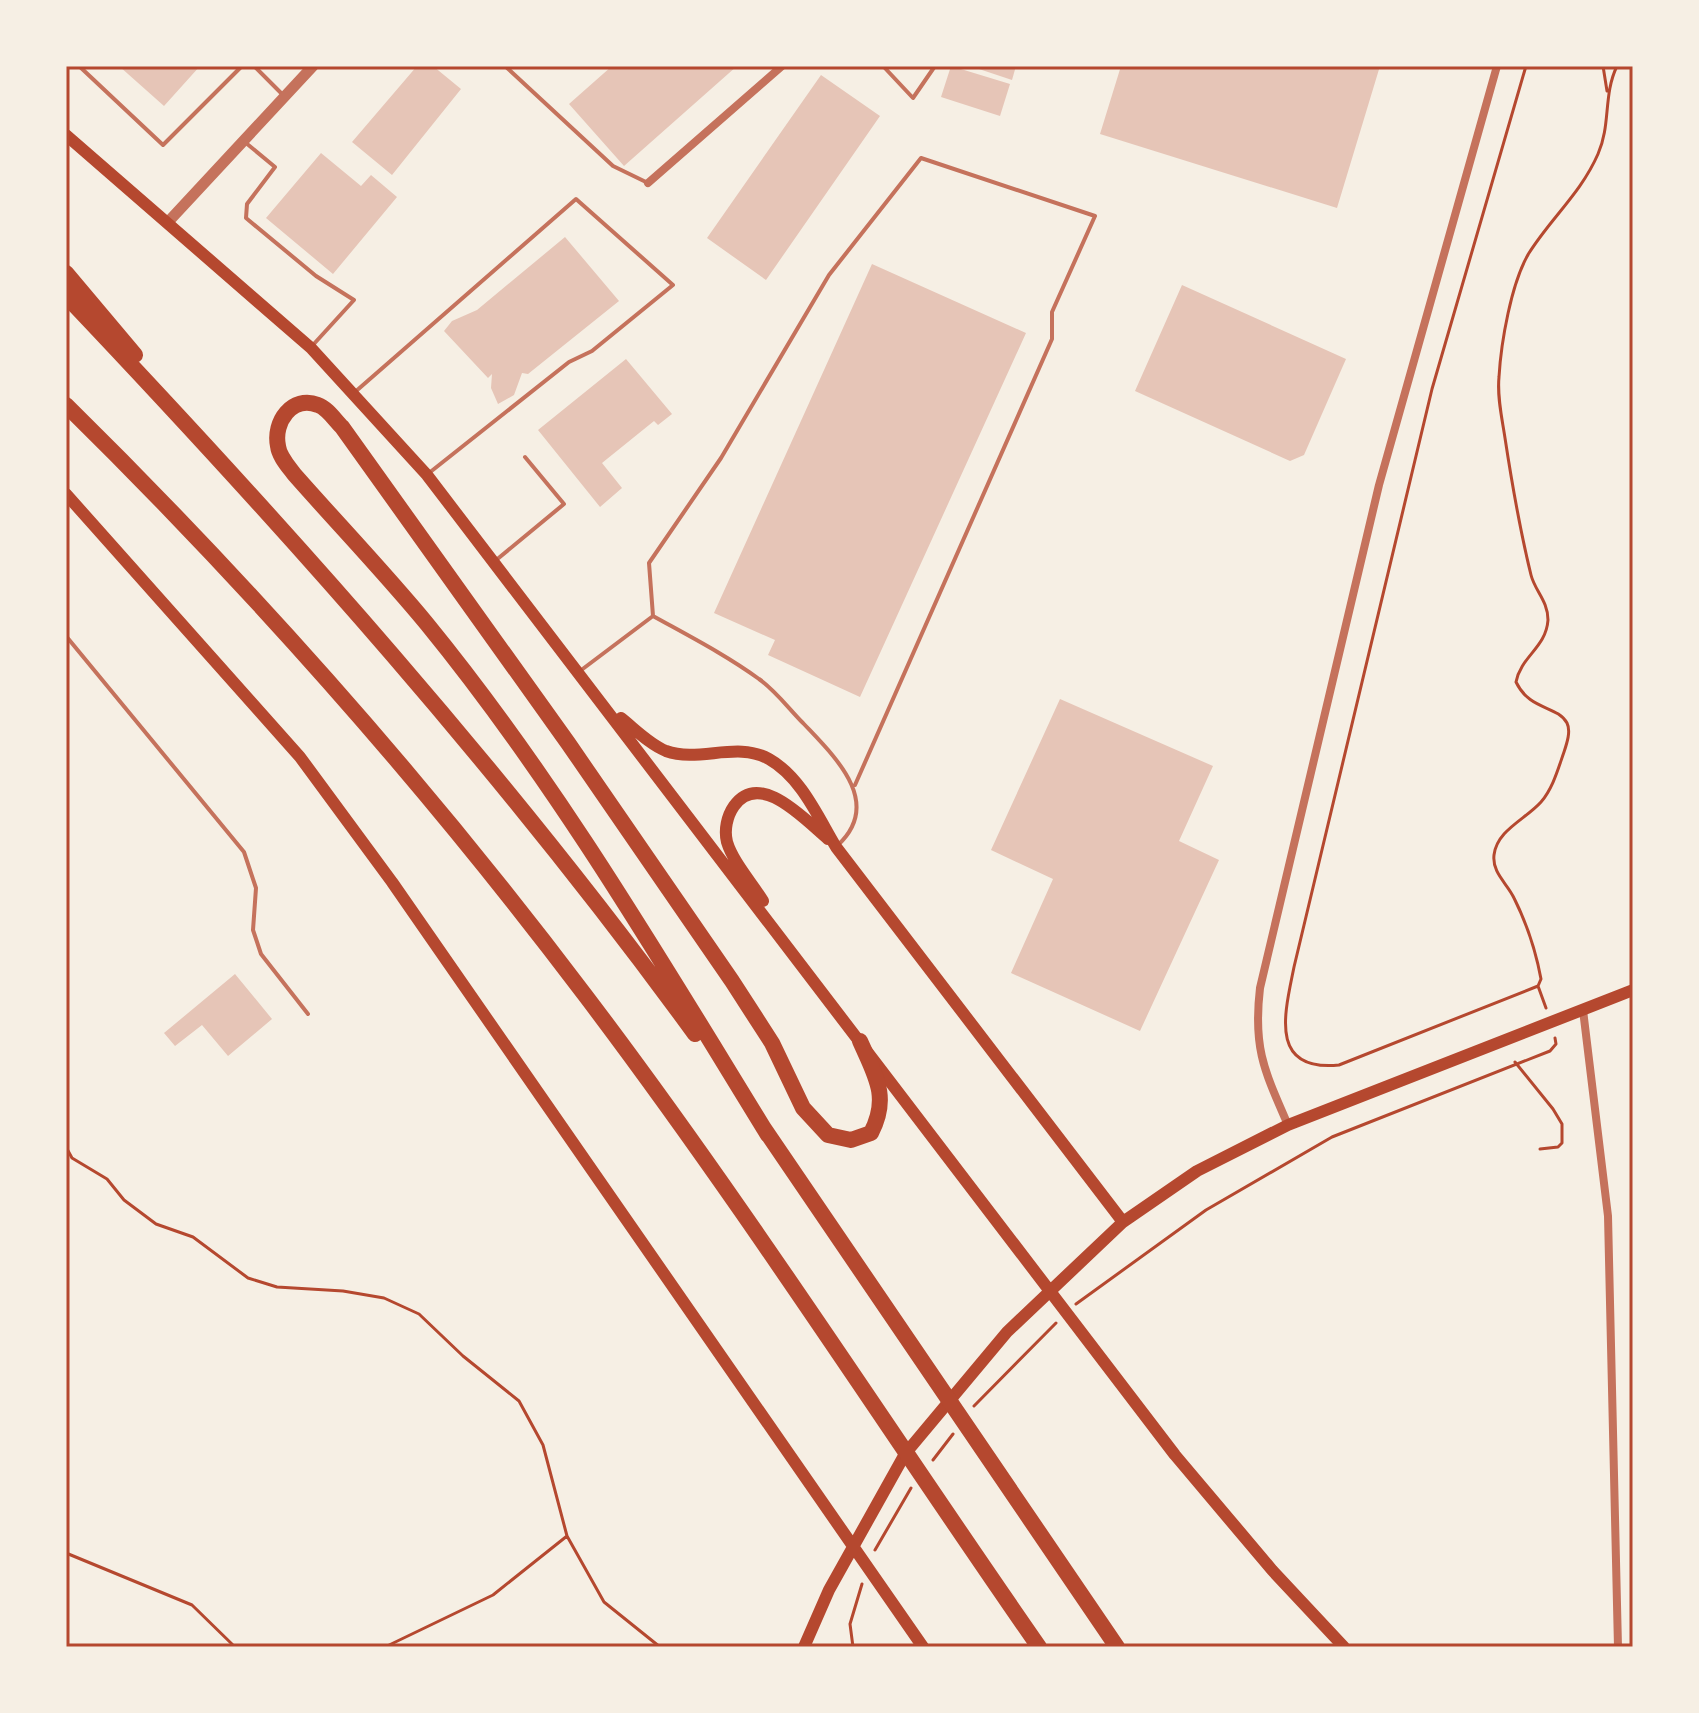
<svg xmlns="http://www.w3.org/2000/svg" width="1699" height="1713" font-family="Raleway,sans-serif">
  <rect width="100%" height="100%" fill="#f6efe4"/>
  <path fill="#e6c5b7" d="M119 66H200L164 106Z
    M417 66H433L461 89 392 175 352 142Z
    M612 66H737L624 166 569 104Z
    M951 66 1010 84 1000 116 941 97Z
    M980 66H1016L1012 80 979 69Z
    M1121 66H1380L1337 208 1100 134Z
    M821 75 880 116 766 280 707 238Z
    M321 153 361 186 371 175 397 197 333 274 266 218Z
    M565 237 619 301 528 374 522 373 514 395 498 404 491 388 492 374 488 378 444 331 452 321 477 310Z
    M872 264 1026 333 860 697 768 655 775 640 714 613Z
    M1182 285 1346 359 1304 455 1290 461 1135 391Z
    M626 359 672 414 658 425 654 421 602 463 622 488 600 507 538 430Z
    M1060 699 1213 766 1179 841 1219 860 1140 1031 1011 973 1053 879 991 850Z
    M235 974 272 1019 228 1056 202 1025 175 1046 164 1033Z"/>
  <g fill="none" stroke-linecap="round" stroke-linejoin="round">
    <path stroke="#b5482f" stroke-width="3" d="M1526 66 1432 389 1294 967C1285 1012 1268 1072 1339 1065L1538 986
      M1603 66 1607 91
      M1538 986 1546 1008
      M1538 986 1541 979C1536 952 1526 922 1514 898 1507 883 1492 873 1494 855 1497 830 1526 819 1541 802 1553 788 1558 769 1564 752 1567 743 1571 731 1567 723 1557 705 1530 711 1516 682 1521 656 1546 648 1548 620 1548 601 1535 591 1531 575 1520 530 1512 484 1505 438 1502 418 1497 397 1499 377 1501 343 1511 283 1529 253 1551 218 1581 193 1598 154 1611 125 1603 95 1617 66
      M1515 1062 1553 1109 1562 1124V1143L1558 1147 1540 1149
      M66 1147 72 1158 107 1179 124 1200 156 1224 193 1237 248 1278 277 1287 343 1291 384 1298 419 1314 463 1356 519 1401 543 1445 567 1536 604 1602 660 1647
      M1076 1304 1206 1210 1332 1137 1550 1051 1556 1044 1555 1038
      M974 1406 1056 1323
      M933 1460 953 1434
      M875 1550 911 1488
      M66 1553 192 1605 235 1647
      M385 1647 493 1595 567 1536
      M853 1647 850 1624 862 1584"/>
    <path stroke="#c5725c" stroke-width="4" d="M79 66 163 145 242 66
      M254 66 283 95
      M505 66 613 166 648 183
      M883 66 913 98 935 66
      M246 143 275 167 247 204 246 218 316 276 354 300 312 346
      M355 392 576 199 673 285 592 351 569 362 429 473
      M495 561 564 504 525 457
      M653 616 649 563 721 458 829 275 921 158 1095 216 1052 312V339L855 785
      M66 636 244 852 256 888 253 930 261 954 308 1014
      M580 671 653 616C689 636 726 655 759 679 775 690 789 709 803 723 834 756 884 802 838 845"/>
    <path stroke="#c5725c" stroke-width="8" d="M648 183 782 66
      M1583 1010 1608 1216 1618 1647
      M1288 1125C1264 1070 1253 1048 1260 988L1379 485 1497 66"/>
    <path stroke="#c5725c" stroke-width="11" d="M169 221 313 66"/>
    <path stroke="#b5482f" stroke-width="12" d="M66 135 311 348 427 475 1175 1455 1272 1570 1344 1647
      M66 494 300 757 392 882 923 1647
      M621 718C635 729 649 744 666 751 699 763 737 741 769 759 801 777 818 817 836 847L1123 1222
      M763 901C752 883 733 862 727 842 724 830 727 816 734 806 760 769 806 821 828 839
      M804 1647 829 1590 905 1454 1007 1332 1123 1222 1197 1171 1288 1125 1633 990"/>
    <path stroke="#b5482f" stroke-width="16" d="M66 273 135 355
      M66 296C289 531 504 772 695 1034
      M66 405C252 588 428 787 585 995 745 1206 888 1430 1039 1647
      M763 1127 1117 1647
      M768 1135C661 961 556 782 427 624 385 573 338 524 294 474 288 466 279 456 278 446 273 422 292 395 318 405 327 408 335 420 342 427L568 743 732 981 772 1043 803 1108 828 1135 851 1140 871 1133C890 1097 875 1075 860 1041"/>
  </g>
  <rect width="1699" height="1713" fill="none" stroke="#f6efe4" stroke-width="136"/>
  <rect x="68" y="68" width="1563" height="1577" fill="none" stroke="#b5482f" stroke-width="3"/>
</svg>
